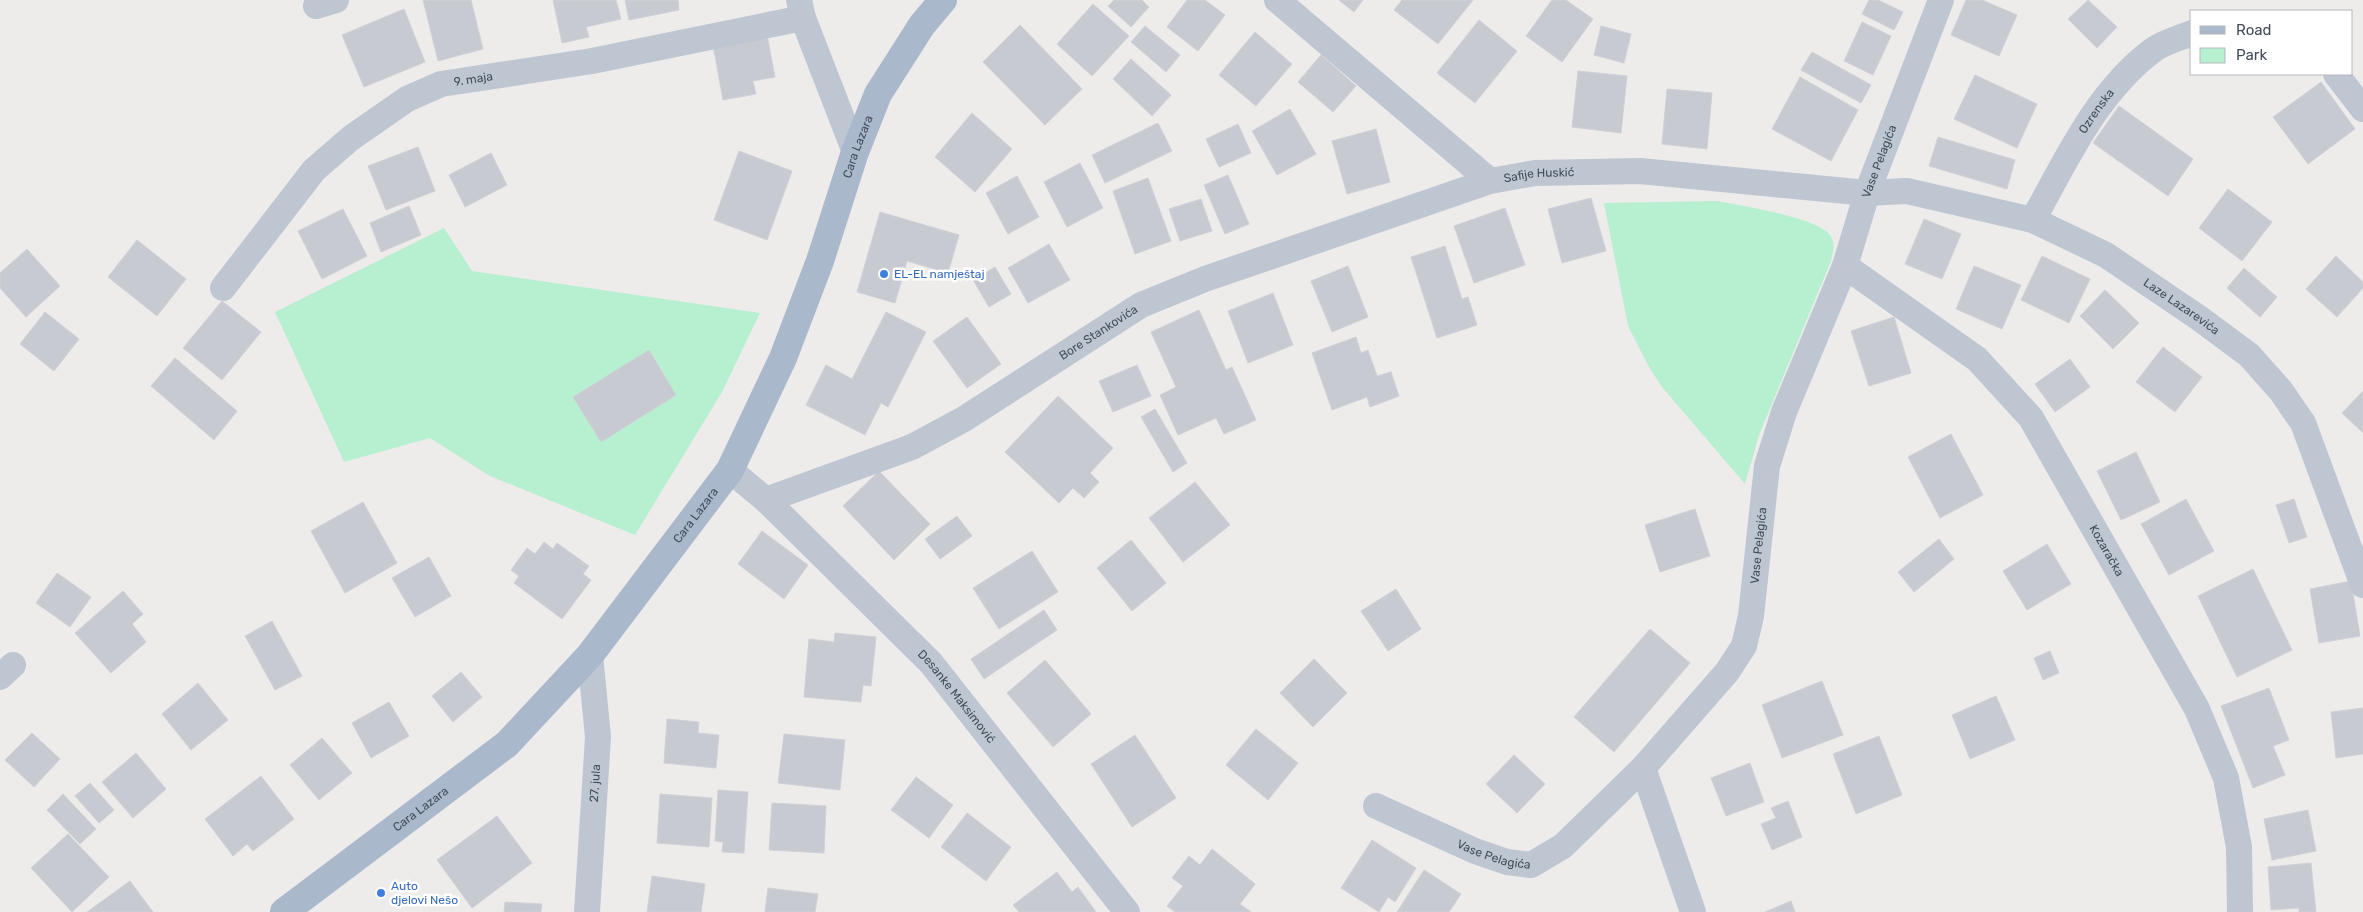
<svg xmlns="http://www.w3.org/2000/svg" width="2363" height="912" font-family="Rubik,sans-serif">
  <rect width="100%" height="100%" fill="#eeebeb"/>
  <path fill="#b7efd1" d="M1717 201C1738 205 1820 218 1830 235 1836 244 1833 252 1831 261L1759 435 1745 484 1662 387 1649 367 1628 326 1604 203Z
    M444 228 472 271 760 313 722 392 635 535 490 476 430 438 344 462 275 312Z"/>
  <path fill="#c8cad1" stroke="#cfd1d7" d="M423 0H471L483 49 438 61Z
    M553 0H616L621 19 586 27 589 37 562 43Z
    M625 0H678L679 10 629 20Z
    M1114 0H1142L1149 7 1131 27 1108 6Z
    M1187 0H1205L1225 15 1198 51 1167 27Z
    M1339 0H1363L1354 12Z
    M1402 0H1473L1438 44 1394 10Z
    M1552 0H1566L1593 19 1562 62 1526 36Z
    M1869 0H1878L1903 12 1894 30 1862 14Z
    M1966 0H1982L2017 15 1999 56 1951 35Z
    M2088 0 2117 27 2097 48 2068 19Z
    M1093 4 1129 36 1092 76 1057 44Z
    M404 9 425 62 364 87 342 35Z
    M1479 20 1517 51 1475 103 1437 73Z
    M1862 22 1891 36 1873 75 1844 61Z
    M1020 25 1082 89 1045 125 983 62Z
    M1145 26 1180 55 1166 72 1131 42Z
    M1601 26 1631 34 1624 63 1594 55Z
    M1255 32 1292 64 1256 106 1219 75Z
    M767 35 775 77 753 81 756 94 723 100 713 45Z
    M1812 52 1871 85 1861 103 1801 70Z
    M1321 55 1356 86 1333 112 1298 82Z
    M1131 59 1171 95 1152 116 1113 79Z
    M1578 71 1627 76 1621 133 1572 127Z
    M1975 75 2037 104 2017 148 1954 119Z
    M1800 77 1858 110 1831 161 1772 129Z
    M2321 82 2355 129 2308 164 2273 117Z
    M1667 89 1712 93 1707 149 1662 144Z
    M2119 106 2193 159 2168 196 2093 143Z
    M1290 109 1316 154 1277 175 1252 131Z
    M972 113 1012 149 975 192 935 157Z
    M1158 123 1172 151 1105 183 1092 155Z
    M1238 124 1251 153 1219 167 1206 139Z
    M1376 129 1390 182 1347 194 1332 141Z
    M1938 137 2015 160 2007 189 1929 166Z
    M418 147 435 191 386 210 368 166Z
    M739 151 792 171 767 240 714 220Z
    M491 153 507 185 465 207 449 175Z
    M1080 163 1103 208 1067 227 1044 182Z
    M1228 175 1249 224 1225 234 1204 185Z
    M1017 176 1039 217 1008 234 986 193Z
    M1148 178 1171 241 1135 254 1113 191Z
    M2228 189 2272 222 2242 261 2199 228Z
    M1591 198 1606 251 1562 263 1548 209Z
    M1201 199 1212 231 1180 241 1169 209Z
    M409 206 421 235 381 252 370 223Z
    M1505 208 1525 265 1474 283 1454 226Z
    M343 209 367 256 322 279 298 231Z
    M880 212 959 235 948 273 907 261 895 303 857 292Z
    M1924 219 1961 234 1942 279 1905 264Z
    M137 240 186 279 157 316 108 277Z
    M1049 244 1070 280 1028 303 1008 268Z
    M1445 246 1462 299 1468 297 1477 325 1437 338 1411 257Z
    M27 249 60 286 26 317 0 288V273Z
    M2042 256 2090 279 2069 323 2021 300Z
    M2336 256 2363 282V288L2337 317 2306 289Z
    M1348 266 1368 317 1332 332 1311 281Z
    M1974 266 2021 285 2002 329 1956 309Z
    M995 267 1011 294 989 307 973 280Z
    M2244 268 2277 297 2260 317 2227 288Z
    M2105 290 2139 323 2113 349 2080 316Z
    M1273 293 1293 345 1248 363 1228 311Z
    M222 301 261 332 222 380 183 348Z
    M1199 310 1226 370 1232 367 1256 420 1224 434 1216 418 1178 435 1160 395 1176 387 1151 332Z
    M45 312 79 339 54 371 20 344Z
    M886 312 926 332 888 407 881 403 865 435 806 405 826 365 852 379Z
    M967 317 1001 364 967 388 933 341Z
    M1894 317 1911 373 1869 386 1851 331Z
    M1356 337 1361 353 1368 350 1377 376 1391 372 1399 396 1370 407 1367 397 1332 410 1312 353Z
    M2163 347 2202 377 2175 412 2136 382Z
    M649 350 676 395 601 442 573 397Z
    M175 358 237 411 214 440 151 386Z
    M2070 359 2090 387 2055 412 2035 384Z
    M1137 365 1151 396 1113 412 1099 381Z
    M2363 391V433L2342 413Z
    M1058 396 1113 448 1090 473 1099 482 1084 498 1073 488 1059 503 1005 452Z
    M1155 409 1187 463 1173 472 1141 417Z
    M1951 434 1983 495 1940 518 1908 457Z
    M2136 452 2160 502 2121 520 2097 471Z
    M879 471 930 524 894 560 843 506Z
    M1195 482 1230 525 1183 562 1149 518Z
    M2186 499 2214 551 2169 575 2141 524Z
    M2294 499 2307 537 2289 543 2276 505Z
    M363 502 397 563 345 593 311 531Z
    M1695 509 1710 556 1660 572 1645 525Z
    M957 516 972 536 940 559 925 539Z
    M762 531 808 565 784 599 738 564Z
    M1939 539 1954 559 1914 592 1898 572Z
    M1131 540 1166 583 1132 611 1097 568Z
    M544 542 553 549 557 543 589 566 583 574 591 580 562 619 514 583 519 576 511 570 527 548 535 554Z
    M2047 544 2071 584 2027 610 2003 571Z
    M1032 551 1058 592 999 629 973 588Z
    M429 557 451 596 415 617 392 578Z
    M2253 569 2292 650 2237 677 2198 596Z
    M57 573 91 597 70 627 36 603Z
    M2351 581 2360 636 2319 643 2310 589Z
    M1396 589 1421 629 1388 651 1361 611Z
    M123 591 143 614 132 624 146 642 111 673 75 633Z
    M1044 610 1057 630 984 679 971 659Z
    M272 621 302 676 275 690 245 636Z
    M1650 629 1690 663 1614 752 1574 717Z
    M835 633 876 637 871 686 863 685 861 702 804 697 809 639 834 642Z
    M2050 651 2059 673 2043 680 2034 658Z
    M1314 659 1347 693 1313 727 1280 693Z
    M1045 660 1091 714 1053 747 1007 693Z
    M461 672 482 697 453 722 432 696Z
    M1822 681 1843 735 1782 758 1762 705Z
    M198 683 228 720 191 750 162 714Z
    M2269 688 2289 740 2273 746 2285 775 2253 788 2221 706Z
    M1996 696 2015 740 1970 759 1952 715Z
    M389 702 409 736 371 758 352 723Z
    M2363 708V754L2336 758 2331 712Z
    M667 719 699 722 698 733 719 735 716 768 664 763Z
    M1256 729 1298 763 1268 800 1226 765Z
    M32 733 60 759 34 787 5 760Z
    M784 734 845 740 840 790 778 783Z
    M1135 735 1176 798 1132 827 1091 764Z
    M1879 736 1902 795 1856 814 1833 754Z
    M322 738 352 773 319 800 290 765Z
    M136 753 166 789 133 818 102 782Z
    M1514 755 1545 784 1517 813 1486 784Z
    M1750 763 1764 802 1726 816 1711 778Z
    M261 776 294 819 253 851 247 844 233 856 205 819Z
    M916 777 953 805 929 838 891 810Z
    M90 783 114 810 99 823 75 796Z
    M718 790 748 792 744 853 722 852 723 842 715 841Z
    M63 794 96 829 80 844 47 810Z
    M660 794 712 798 709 847 657 843Z
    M1788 801 1802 837 1772 850 1761 824 1776 818 1771 808Z
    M772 803 826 806 824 853 769 850Z
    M2308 810 2316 851 2272 860 2264 819Z
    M967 813 1011 847 986 881 941 847Z
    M497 816 532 863 472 908 437 860Z
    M68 834 109 877 72 912 31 868Z
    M1372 840 1416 868 1395 902 1388 897 1379 912 1341 888Z
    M1212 849 1255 884 1240 904 1251 912H1175L1167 906 1183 886 1172 878 1189 856 1200 865Z
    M2311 863 2316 912H2299V908L2271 910 2268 867Z
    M1424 870 1461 894 1449 912H1397Z
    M1057 872 1072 892 1078 887 1096 912H1019L1013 905Z
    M652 876 705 884 701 912H647Z
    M130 881 153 912H87Z
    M768 888 818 894 815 912H765Z
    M1791 901 1795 912H1765Z
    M505 902 542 904 541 912H504Z"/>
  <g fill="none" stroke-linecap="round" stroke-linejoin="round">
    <g stroke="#bec6d2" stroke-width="26">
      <path d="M799 0 803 18 855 152"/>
      <path id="s1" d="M1277 0 1490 181 1535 173 1640 171 1867 193 1907 191 2033 220 2106 255 2199 318 2249 355 2281 391 2303 423 2363 585"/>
      <path d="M316 6 336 0"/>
      <path d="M2336 74 2363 109"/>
      <path id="s2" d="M2033 220C2066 160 2097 92 2153 50 2164 42 2180 38 2192 33"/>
      <path id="s3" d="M1845 266 1977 359 2031 418 2197 709 2226 778 2239 847 2240 912"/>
      <path id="s4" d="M223 288 314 170 351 138 407 99 441 84 592 61 803 18"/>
      <path id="s5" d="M730 470 766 500 912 447 964 419 1141 305 1205 279 1490 181"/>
      <path id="s6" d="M766 500 931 663 1127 912"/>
      <path d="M0 677 13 665"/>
      <path d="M1643 768 1693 912"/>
      <path id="s7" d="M1376 806 1475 851 1507 862 1531 865 1563 846 1643 768 1727 672 1744 646 1751 616 1767 466 1784 412 1845 266 1867 193 1941 0"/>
      <path id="s8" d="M587 912 598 737 590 655"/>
    </g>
    <path stroke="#aab8cc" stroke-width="28" id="s9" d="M284 912 507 744 590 655 730 470 783 358 820 261 855 152 878 94 922 25 943 0"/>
  </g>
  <g fill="#3f7fe0" stroke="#fff" stroke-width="2">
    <circle cx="884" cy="274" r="5"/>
    <circle cx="381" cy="893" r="5"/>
  </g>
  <g text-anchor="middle" stroke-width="5" stroke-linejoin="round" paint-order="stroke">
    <g font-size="12" fill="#434d59" stroke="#fff">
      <text dy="4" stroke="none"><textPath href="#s4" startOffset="336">9. maja</textPath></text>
      <text dy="4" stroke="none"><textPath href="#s2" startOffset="126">Ozrenska</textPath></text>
      <text dy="4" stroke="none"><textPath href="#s9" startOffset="981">Cara Lazara</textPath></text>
      <text dy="4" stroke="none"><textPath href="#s7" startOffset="981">Vase Pelagića</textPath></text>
      <text dy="4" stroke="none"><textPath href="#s1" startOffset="329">Safije Huskić</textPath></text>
      <text dy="4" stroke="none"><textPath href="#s1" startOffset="1000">Laze Lazarevića</textPath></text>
      <text dy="4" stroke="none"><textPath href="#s5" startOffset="421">Bore Stankovića</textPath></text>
      <text dy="4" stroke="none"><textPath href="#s9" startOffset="576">Cara Lazara</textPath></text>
      <text dy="4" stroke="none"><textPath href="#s7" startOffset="576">Vase Pelagića</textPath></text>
      <text dy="4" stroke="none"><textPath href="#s3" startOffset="394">Kozaračka</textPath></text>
      <text dy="4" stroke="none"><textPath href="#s6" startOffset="274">Desanke Maksimović</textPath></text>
      <text dy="4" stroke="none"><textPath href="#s8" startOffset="129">27. jula</textPath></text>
      <text dy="4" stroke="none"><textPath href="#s9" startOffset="171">Cara Lazara</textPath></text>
      <text dy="4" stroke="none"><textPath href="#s7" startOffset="128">Vase Pelagića</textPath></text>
    </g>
    <g font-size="12" fill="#366cbe" stroke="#fff" text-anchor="start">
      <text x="894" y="278">EL-EL namještaj</text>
      <text x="391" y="890">Auto<tspan x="391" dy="14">djelovi Nešo</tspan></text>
    </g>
  </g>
  <rect x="2190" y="10" width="162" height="65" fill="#ffffff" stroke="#b4b8bd"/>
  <rect x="2200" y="26" width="25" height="8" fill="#aab8cc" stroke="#b4b8bd"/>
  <text x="2236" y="35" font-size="15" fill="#434d59">Road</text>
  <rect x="2200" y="48" width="25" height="15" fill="#b7efd1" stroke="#b4b8bd"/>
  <text x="2236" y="60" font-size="15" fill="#434d59">Park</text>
</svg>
